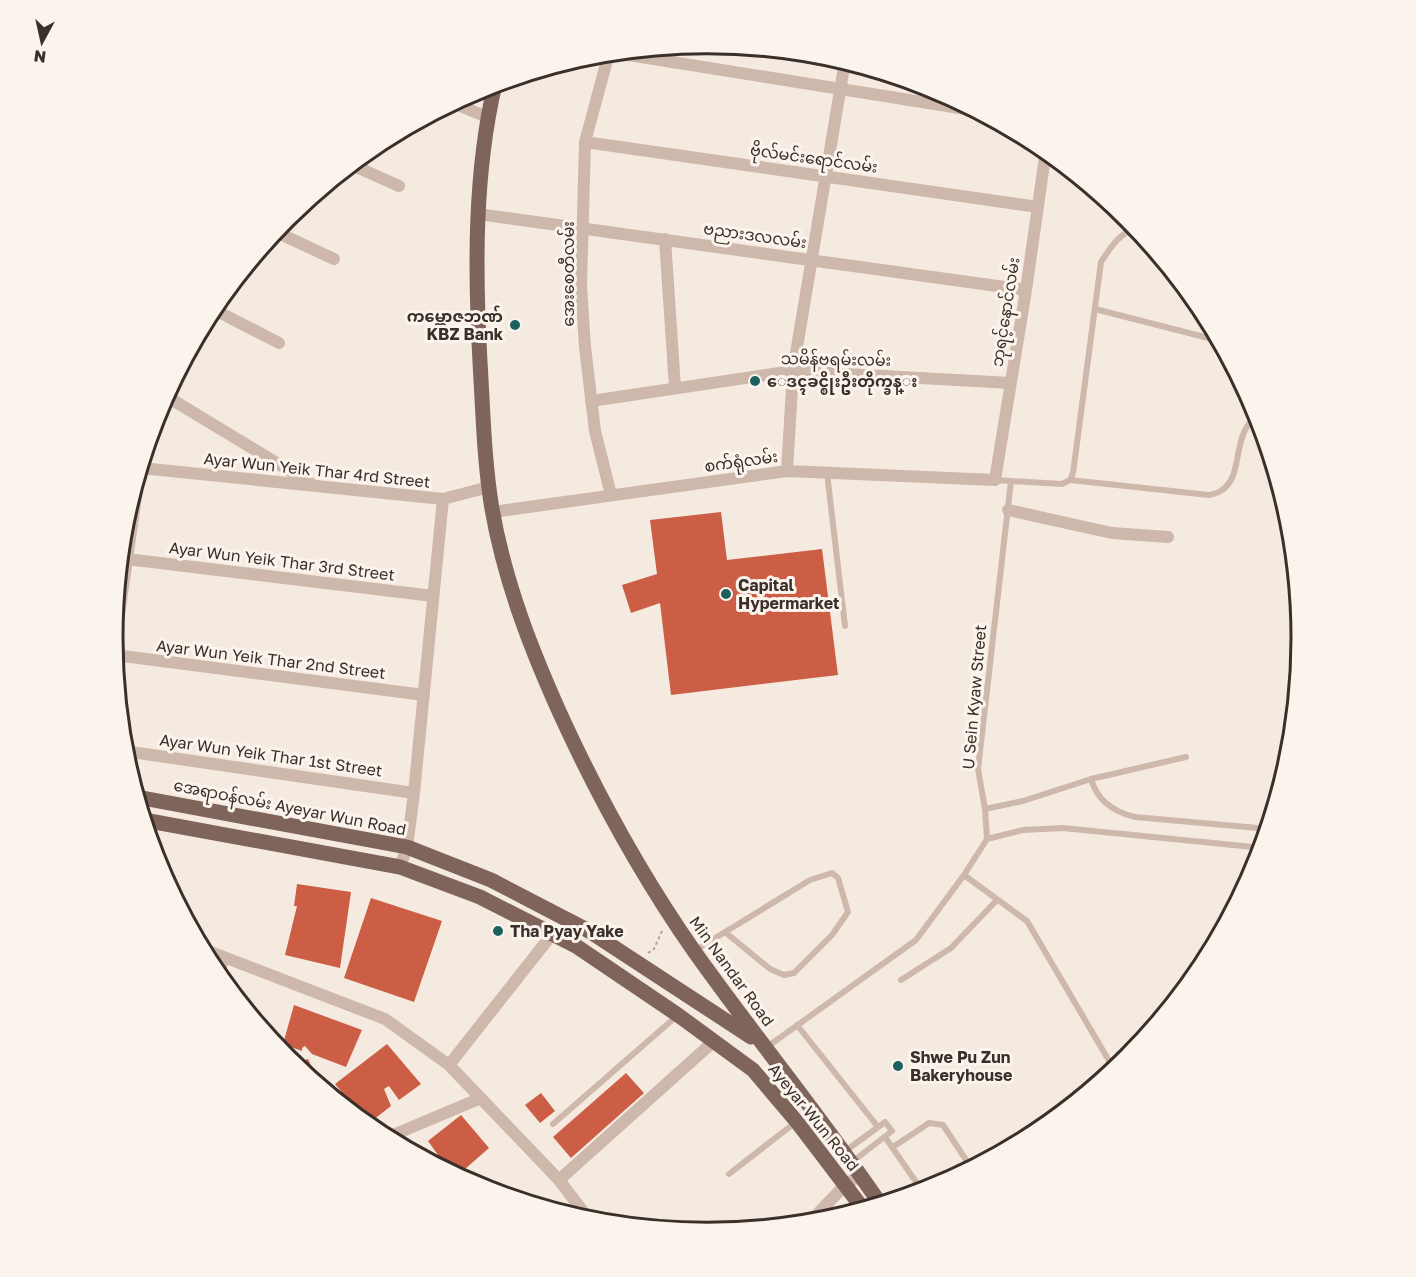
<svg xmlns="http://www.w3.org/2000/svg" width="1416" height="1277" font-family="'Golos Text','Noto Sans Myanmar',sans-serif">
  <rect width="100%" height="100%" fill="#f5eae0"/>
  <path fill="#cc5e46" d="M721 512 727 560 822 549 838 675 671 695 660 603 631 613 622 585 657 574 650 520Z
    M297 884 351 892 340 968 285 955 297 906H294Z
    M371 898 442 921 414 1002 344 978Z
    M294 1005 362 1030 346 1067 312 1054 305 1046 302 1048V1051L283 1044Z
    M387 1044 421 1084 399 1100 389 1086 384 1089 391 1106 368 1124 335 1084Z
    M308 1059 321 1087 293 1064Z
    M626 1073 644 1093 571 1158 553 1137Z
    M541 1093 555 1111 540 1123 525 1105Z
    M461 1115 489 1148 457 1176 441 1167 434 1159 438 1155 428 1141Z"/>
  <g fill="none" stroke-linecap="round" stroke-linejoin="round">
    <path stroke="#baa295" stroke-width="2" stroke-dasharray="3 3" stroke-linecap="butt" d="M648 953 654 949 662 931"/>
    <path stroke="#ceb8ab" stroke-width="6" d="M1095 309 1220 341
      M827 473 845 626
      M1070 480 1209 495C1213 494 1219 493 1222 490 1245 475 1230 433 1259 414
      M1011 481 1062 484 1070 480 1073 473 1101 262C1111 247 1119 233 1137 228
      M1091 779C1097 800 1114 812 1135 817L1269 829
      M985 809 1023 801 1091 779 1186 757
      M987 839 1023 830 1063 828 1263 848
      M964 875 1027 921 1115 1071
      M694 951 810 880 832 873 838 878 848 912 832 935 794 973 784 975 770 969 725 932
      M220 977 227 959
      M901 980 951 948 997 900
      M797 1025 878 1127
      M767 1047 916 940 964 875 987 839 985 809 978 769 1011 481 995 480
      M553 1124 678 1015
      M885 1137 923 1192
      M893 1147 929 1123 943 1125 972 1169
      M844 1152 885 1122 892 1131 852 1162
      M729 1174 796 1122"/>
    <path stroke="#ceb8ab" stroke-width="12" d="M609 53 585 142 581 286 585 347 595 431 611 495
      M616 53 978 111
      M453 103 487 117
      M585 142 1038 207
      M352 165 399 186
      M478 214 1026 290
      M276 232 334 259
      M665 239 675 388
      M213 309 279 343
      M166 396 313 485
      M591 401 793 371 1011 383
      M141 468 443 499 489 487
      M787 471 793 371 845 61
      M1008 510 1112 533 1168 537
      M493 512 787 471 995 480 1026 290 1046 150
      M127 559 433 596
      M114 649 139 476
      M115 655 424 695
      M124 751 414 793
      M400 867 407 847 414 793 443 499
      M203 949 385 1019 449 1065 559 1180 591 1222
      M449 1065 553 933
      M386 1138 481 1098
      M559 1180 713 1042
      M808 1224 845 1185 861 1175"/>
    <path stroke="#7e645b" stroke-width="15" d="M495 84C474 174 475 270 480 362 483 411 484 461 492 509 505 583 532 652 563 720 600 800 643 878 694 951 755 1037 822 1118 881 1205
      M137 797 407 847 491 880 589 931 751 1037
      M144 820 400 867 480 897 576 946 678 1015 753 1070 797 1122 864 1210"/>
  </g>
  <g fill="#1d6060" stroke="#fbf4ed" stroke-width="2">
    <circle cx="515" cy="325" r="6"/>
    <circle cx="755" cy="381" r="6"/>
    <circle cx="726" cy="594" r="6"/>
    <circle cx="498" cy="931" r="6"/>
    <circle cx="898" cy="1066" r="6"/>
  </g>
  <g text-anchor="middle" stroke-width="6" stroke-linejoin="round" paint-order="stroke">
    <g font-size="16" fill="#3b2f2a" stroke="#fbf4ed">
      <text transform="translate(814 158) rotate(8)" y="6">ဗိုလ်မင်းရောင်လမ်း</text>
      <text transform="translate(755 235) rotate(8)" y="6">ဗညားဒလလမ်း</text>
      <text transform="translate(568 274) rotate(-90)" y="6">အေးစေတီလမ်း</text>
      <text transform="translate(1005 312) rotate(-81)" y="6">ဘုရင့်နောင်လမ်း</text>
      <text transform="translate(836 359) rotate(1)" y="6">သမိန်ဗရမ်းလမ်း</text>
      <text transform="translate(741 461) rotate(-8)" y="6">စက်ရုံလမ်း</text>
      <text transform="translate(317 470) rotate(6)" y="6">Ayar Wun Yeik Thar 4rd Street</text>
      <text transform="translate(282 561) rotate(7)" y="6">Ayar Wun Yeik Thar 3rd Street</text>
      <text transform="translate(271 659) rotate(7)" y="6">Ayar Wun Yeik Thar 2nd Street</text>
      <text transform="translate(974 697) rotate(-85)" y="6">U Sein Kyaw Street</text>
      <text transform="translate(271 755) rotate(8)" y="6">Ayar Wun Yeik Thar 1st Street</text>
      <text transform="translate(290 807) rotate(11)" y="6">အေရာဝန်လမ်း Ayeyar Wun Road</text>
      <text transform="translate(732 971) rotate(54)" y="6">Min Nandar Road</text>
      <text transform="translate(814 1117) rotate(51)" y="6">Ayeyar Wun Road</text>
    </g>
    <g font-size="16" font-weight="bold" fill="#3b2f2a" stroke="#fbf4ed" text-anchor="start">
      <text x="503" y="322" text-anchor="end">ကမ္ဘောဇဘဏ်<tspan x="503" dy="18">KBZ Bank</tspan></text>
      <text x="767" y="387">ေဒၚခင္စိုးဦးတိုက္ခန္း</text>
      <text x="738" y="591">Capital<tspan x="738" dy="18">Hypermarket</tspan></text>
      <text x="510" y="937">Tha Pyay Yake</text>
      <text x="910" y="1063">Shwe Pu Zun<tspan x="910" dy="18">Bakeryhouse</tspan></text>
    </g>
  </g>
  <path d="M0 0H1416V1277H0ZM123 638a584 584 0 1 1 1168 0a584 584 0 1 1-1168 0Z" fill="#fbf4ed" fill-rule="evenodd"/>
  <path fill="none" stroke="#3b2f2a" stroke-width="3" d="M123 638a584 584 0 1 1 1168 0a584 584 0 1 1-1168 0Z"/>
  <g transform="translate(42 42) rotate(188)" stroke="#fbf4ed" stroke-width="4.5" paint-order="stroke">
  <path d="M0-4.5L10 22L0 15L-10 22Z" fill="#3b2f2a"/>
  <text y="-9" font-size="16" font-weight="bold" text-anchor="middle" fill="#3b2f2a">N</text>
  </g>
</svg>
